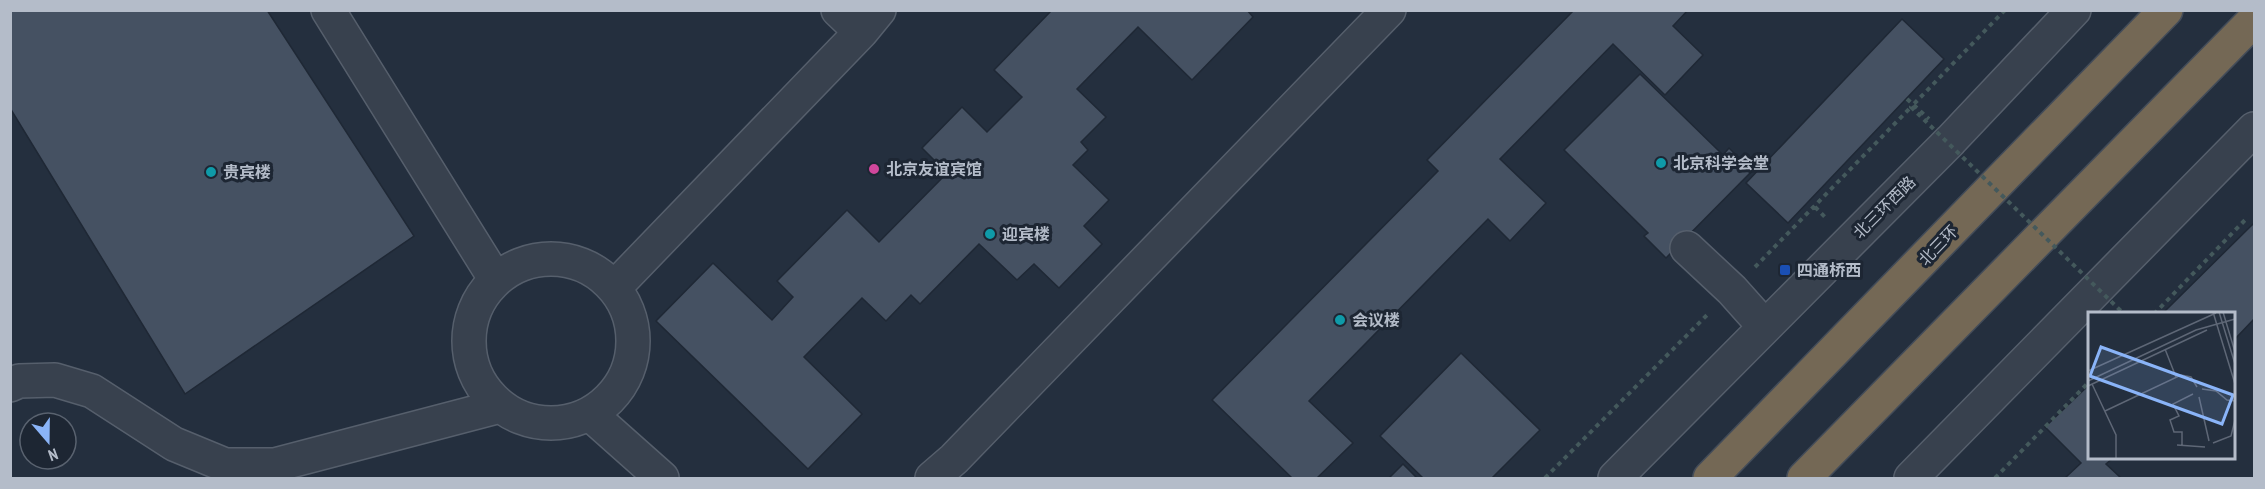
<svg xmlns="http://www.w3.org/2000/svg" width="2265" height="489" font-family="'PT Sans Narrow','Noto Sans SC',sans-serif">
  <rect width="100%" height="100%" fill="#242f3e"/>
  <path fill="#455162" stroke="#1f2835" stroke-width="1.5" d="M10 10H267L414 236 185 394 10 108Z
    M1052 10H1247L1253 17 1192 80 1138 27 1077 89 1106 117 1081 142 1088 150 1073 165 1109 200 1084 226 1102 244 1059 288 1034 264 1017 280 979 244 920 304 911 295 886 321 862 298 804 357 862 414 808 469 656 321 713 263 772 320 793 297 777 281 847 210 879 242 947 173 922 148 962 107 987 132 1022 97 994 70Z
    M1574 10H1688L1673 26 1703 55 1665 95 1613 44 1500 159 1546 203 1510 241 1488 219 1309 401 1353 443 1317 478H1292L1212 400 1438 171 1427 160Z
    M1902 19 1944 59 1788 223 1746 183Z
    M1640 74 1723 155 1729 148 1752 171 1666 258 1644 236 1648 233 1564 150Z
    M2254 223V319L2234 340V314H2162Z
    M1461 353 1540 430 1492 478H1423L1380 436Z
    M2090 384V458H2113L2106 464 2121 478H2065L2081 463 2045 427Z
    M1403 464 1417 478H1389Z"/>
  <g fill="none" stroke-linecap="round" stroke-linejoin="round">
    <g stroke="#565f6c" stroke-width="36">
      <path id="minor" d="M328 10 496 280
        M861 32 879 10
        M1687 248 1732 290 1765 327
        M469 341a82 82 0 1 1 164 0a82 82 0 1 1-164 0Z
        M614 288 861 32 838 10
        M10 385 19 381 55 380 92 391 174 444 225 465H275L500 406
        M590 414 662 478
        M932 478 954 459 1389 10
        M1615 478 1951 140 2074 10
        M1911 478 2254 129"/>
    </g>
    <g stroke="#434c59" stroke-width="36">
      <path id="highway" d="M1710 478 2166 10
        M1804 478 2254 20"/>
    </g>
    <path stroke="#44595c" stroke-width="4" stroke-dasharray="4.5 4.5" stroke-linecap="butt" d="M1907 99 1929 119
      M1815 207 1827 219
      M1755 267 1911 107
      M2154 314 2246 219
      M1545 478 1709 313
      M1995 478 2090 381"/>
    <use href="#minor" stroke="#38414e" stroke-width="33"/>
    <use href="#highway" stroke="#746855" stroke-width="33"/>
    <path stroke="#44595c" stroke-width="4" stroke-dasharray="4.5 4.5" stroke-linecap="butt" d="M2005 10 1911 107 2124 314"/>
  </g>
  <g fill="#0f9aa8" stroke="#1d2633" stroke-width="2">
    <circle cx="1661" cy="163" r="6"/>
    <circle cx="211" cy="172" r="6"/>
    <circle cx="990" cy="234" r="6"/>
    <circle cx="1340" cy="320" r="6"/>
  </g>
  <circle fill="#d1479c" stroke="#1d2633" stroke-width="2" cx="874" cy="169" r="6"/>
  <rect fill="#1a4fb4" stroke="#1d2633" stroke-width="2" x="1779" y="264" width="12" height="12" rx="3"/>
  <g text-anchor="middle" stroke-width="6" stroke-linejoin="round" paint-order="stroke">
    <g font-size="16" font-weight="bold" fill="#b4bcc9" stroke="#1d2633" text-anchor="start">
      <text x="1673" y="169">北京科学会堂</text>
      <text x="886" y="175">北京友谊宾馆</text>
      <text x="223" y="178">贵宾楼</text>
      <text x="1002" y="240">迎宾楼</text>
      <text x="1797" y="276">四通桥西</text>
      <text x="1352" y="326">会议楼</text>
    </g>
    <g font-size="16" fill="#b4bcc9" stroke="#1d2633">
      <text transform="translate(1884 207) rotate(-45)" y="6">北三环西路</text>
      <text transform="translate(1938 245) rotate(-46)" y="6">北三环</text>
    </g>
  </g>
  <g transform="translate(2088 312)">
    <rect width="147" height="147" fill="#242f3e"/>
    <path fill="none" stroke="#5e6776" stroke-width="1.5" d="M125 0 147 72M131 0 147 52M135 0 147 40M77 37 88 65M0 59 128 1M0 69 108 18 147 7M4 72 28 123V147M0 74 119 18M114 77 128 79 139 88 147 89M111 85 121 129M17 99 93 63 103 65 109 75M125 131 143 124 147 108M89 133 117 135M94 133V120H86L82 108 91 104 85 92 105 82"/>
    <path fill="#8ab4f8" fill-opacity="0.15" stroke="#8ab4f8" stroke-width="3" d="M13 35 145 83 134 112 2 64Z"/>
    <rect width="147" height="147" fill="none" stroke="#b4bcc9" stroke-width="3"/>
  </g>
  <rect width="2265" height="489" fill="none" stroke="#b4bcc9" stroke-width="24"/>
  <g transform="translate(48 441) rotate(160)"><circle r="28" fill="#1d2633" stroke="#59626f" stroke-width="1.5"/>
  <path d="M0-4.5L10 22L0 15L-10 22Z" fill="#8ab4f8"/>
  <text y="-9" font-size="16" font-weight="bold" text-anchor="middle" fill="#b4bcc9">N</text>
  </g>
</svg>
